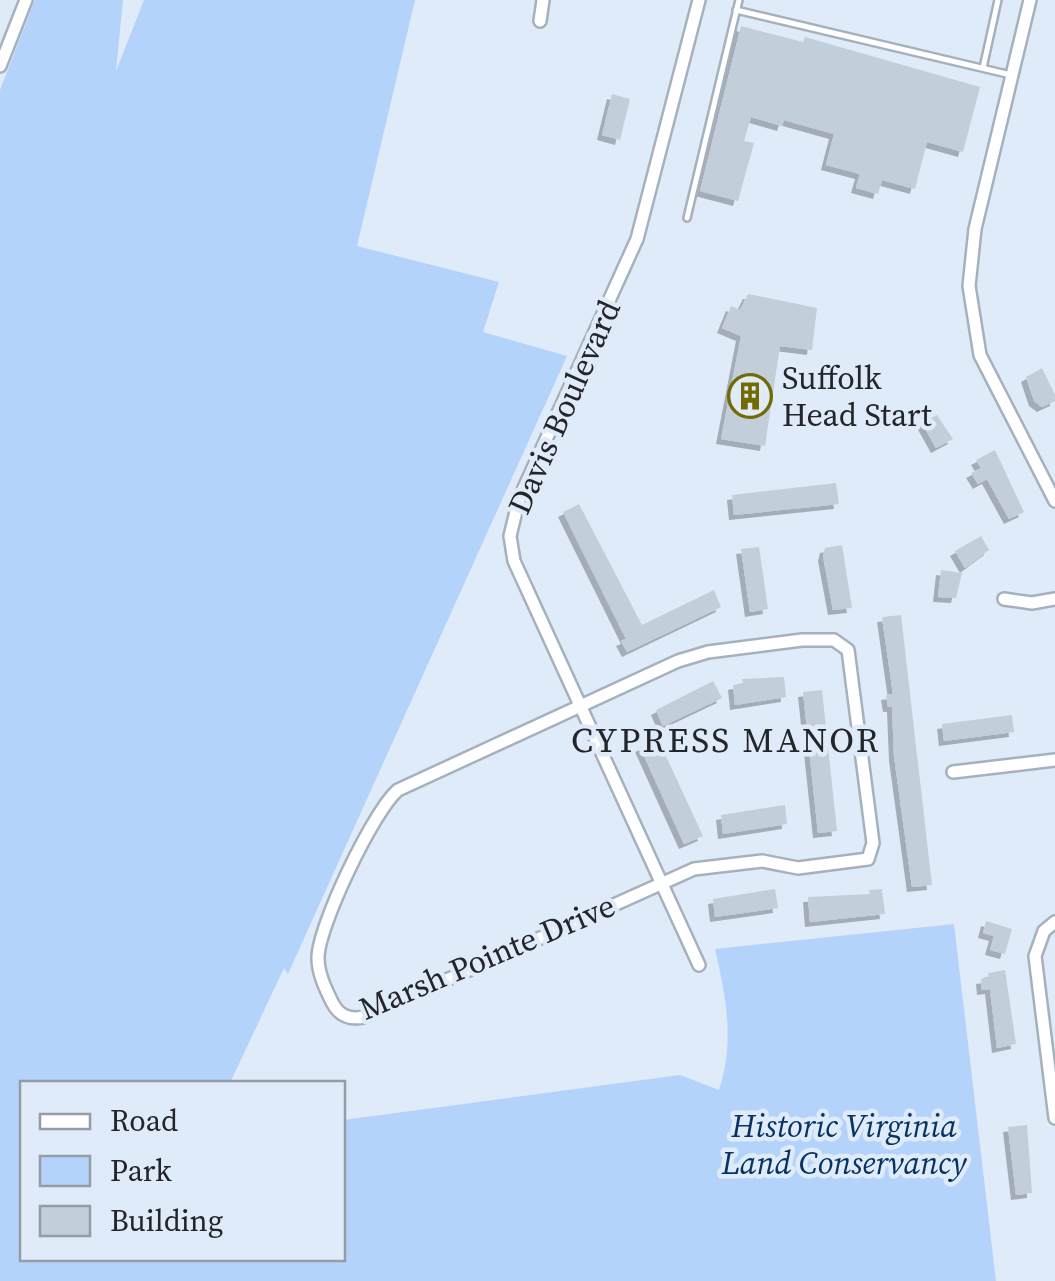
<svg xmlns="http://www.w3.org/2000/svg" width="1055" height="1281" font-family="'Source Serif 4',serif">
  <defs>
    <filter id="shadow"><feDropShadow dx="-5" dy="5" stdDeviation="0" flood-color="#0004"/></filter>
  </defs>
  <rect width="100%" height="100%" fill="#e0ebf9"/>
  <path fill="#b4d3fb" d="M35 0H123L116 71 144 0H415L357 246 499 282 483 332 567 356 288 974 284 968 230 1083 22 1084V1258H342L343 1120 680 1075 719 1090C735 1040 726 998 715 949L954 924 996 1281H0V90Z"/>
  <path fill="#c3cedb" filter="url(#shadow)" d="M741 26 803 42 805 37 980 87 963 152 927 142 915 189 882 180 878 194 856 188 860 174 826 165 834 134 784 120 782 126 751 117 744 141 754 143 738 201 700 191Z
    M612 94 630 99 620 140 602 135Z
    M748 294 817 308 812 350 780 346 765 446 721 439 741 336 722 328 731 306 740 310Z
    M1042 368 1055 395V401L1042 407 1034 401 1026 377Z
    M937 415 953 439 936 448 922 423Z
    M995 450 1024 512 1009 519 987 479 978 484 971 473 981 468 976 460Z
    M836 483 839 504 734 515 732 495Z
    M579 504 642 625 714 590 721 607 627 652 621 641 626 639 563 512Z
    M981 536 989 550 965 568 955 551Z
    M842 545 852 608 833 610 823 556 825 548Z
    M759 547 768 609 750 612 741 549Z
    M941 570 962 573 956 598 938 597Z
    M901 615 932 885 912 887 894 756 892 707H888L886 695 893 694 882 617Z
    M784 677 786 697 735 705 733 685 743 683 742 679Z
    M713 681 722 698 663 726 656 710Z
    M822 690 837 831 818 833 803 692Z
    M1012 715 1014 732 944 741 942 724Z
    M658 739 703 836 684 844 640 747Z
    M785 805 787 824 723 834 721 815Z
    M775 889 778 908 715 917 713 899Z
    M882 889 885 914 810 922 808 897 870 894 869 890Z
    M986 921 1012 929 1005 954 990 950 994 936 983 933Z
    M1005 970 1016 1044 997 1048 990 989 982 990 981 979 989 978 988 973Z
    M1027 1125 1032 1193 1016 1195 1008 1127Z"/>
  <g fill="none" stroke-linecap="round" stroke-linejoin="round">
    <g stroke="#a6b1be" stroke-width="10">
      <path id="service" d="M736 10 1011 75
        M983 68 998 0
        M687 218 739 0"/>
    </g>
    <g stroke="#a6b1be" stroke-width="16">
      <path id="minor" d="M1030 0 975 229 969 286 980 355 1055 501
        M540 21 543 0
        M0 66 26 0
        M1004 599 1032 603 1055 599
        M802 640H834L848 650 873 843 868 859 798 868 762 861 694 869 364 1017C349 1020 339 1016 332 1002 325 988 318 973 318 958 318 926 374 810 398 790L678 661 708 652Z
        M953 772 1055 760
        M1055 922 1044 931 1035 956 1055 1118
        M699 965 514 561 510 536 519 499 637 239 699 0"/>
    </g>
    <use href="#service" stroke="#fff" stroke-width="5"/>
    <use href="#minor" stroke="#fff" stroke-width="11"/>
  </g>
  <defs>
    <g id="building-ring" transform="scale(2.25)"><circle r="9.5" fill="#e0ebf9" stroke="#726a03" stroke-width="1.5"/><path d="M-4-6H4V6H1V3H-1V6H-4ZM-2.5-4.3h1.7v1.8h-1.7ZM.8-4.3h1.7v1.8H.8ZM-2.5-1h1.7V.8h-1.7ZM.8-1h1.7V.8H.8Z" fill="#726a03"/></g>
  </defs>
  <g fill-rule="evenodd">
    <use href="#building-ring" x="750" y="396"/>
  </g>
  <g text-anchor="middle" stroke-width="9" stroke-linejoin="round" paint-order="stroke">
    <g font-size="32" fill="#22262b" stroke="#e0ebf9" text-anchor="start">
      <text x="782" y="389">Suffolk<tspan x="782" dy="37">Head Start</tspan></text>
    </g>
    <g font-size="32" fill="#22262b" stroke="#e0ebf9">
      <text transform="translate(564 407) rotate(-66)" y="11">Davis Boulevard</text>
      <text transform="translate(487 957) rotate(-23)" y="11">Marsh Pointe Drive</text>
    </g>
    <g font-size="32" font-style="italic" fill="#063362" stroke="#e0ebf9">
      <text x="844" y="1137">Historic Virginia<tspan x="844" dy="37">Land Conservancy</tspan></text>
    </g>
    <g font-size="35" letter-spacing="2.5" fill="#22262b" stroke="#e0ebf9">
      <text x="726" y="752">CYPRESS MANOR</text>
    </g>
  </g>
  <rect x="20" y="1081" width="325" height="180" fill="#e0ebf9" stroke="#949ca7" stroke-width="2.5"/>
  <rect x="40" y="1114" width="50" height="15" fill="#ffffff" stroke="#949ca7" stroke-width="2.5"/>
  <text x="110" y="1131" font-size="30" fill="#22262b">Road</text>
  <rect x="40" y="1156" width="50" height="30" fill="#b4d3fb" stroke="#949ca7" stroke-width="2.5"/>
  <text x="110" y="1181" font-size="30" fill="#22262b">Park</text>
  <rect x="40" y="1206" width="50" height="30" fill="#c3cedb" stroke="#949ca7" stroke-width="2.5"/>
  <text x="110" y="1231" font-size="30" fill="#22262b">Building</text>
</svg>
